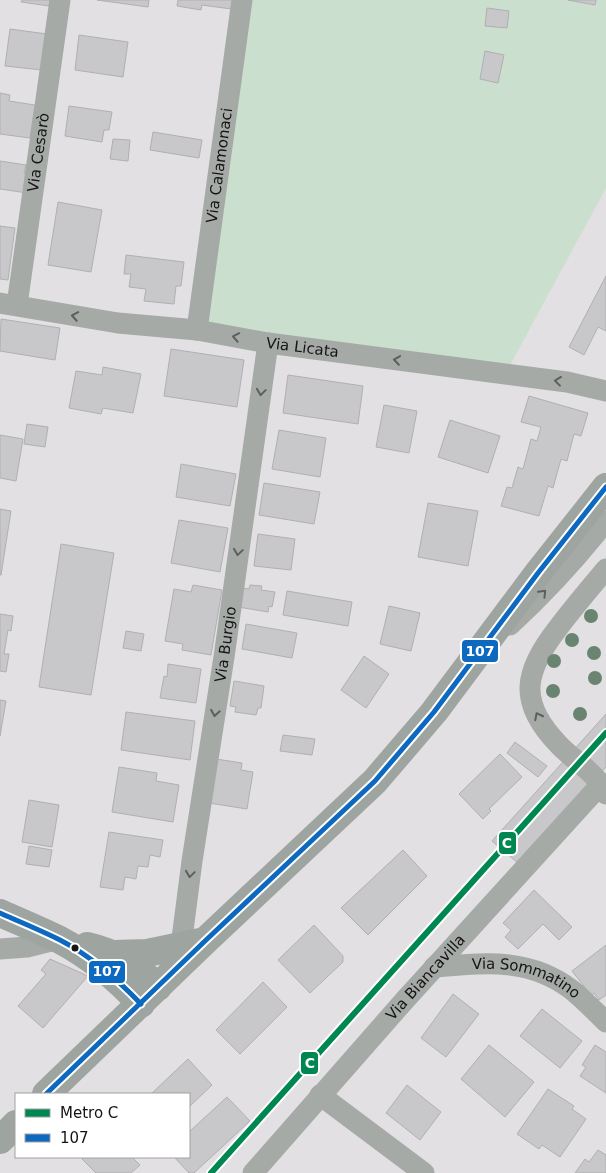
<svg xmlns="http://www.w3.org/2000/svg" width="606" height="1173" font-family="'DejaVu Sans',sans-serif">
  <rect width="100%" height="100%" fill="#e2e0e3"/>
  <path fill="#cbdfce" d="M250 0H606V188L508 369 207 323Z"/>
  <path fill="#c8c7c9" stroke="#b0afb1" d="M22 0H50L49 6 21 2Z
    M97 0H149L148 7Z
    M178 0H233L231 9 202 5 201 10 177 6Z
    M568 0H596L595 5Z
    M487 8 509 11 507 28 485 26Z
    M10 29 47 34 42 70 5 66Z
    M79 35 128 42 123 77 75 70Z
    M485 51 504 55 498 83 480 79Z
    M0 93 10 95 9 101 35 105 30 138 0 134Z
    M69 106 112 112 109 130H104L102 142 65 136Z
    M153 132 202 140 199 158 150 150Z
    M113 139 130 140 128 161 110 159Z
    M0 161 26 165 24 173 29 174 27 193 0 189Z
    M58 202 102 210 91 272 48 265Z
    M0 226 15 228 8 280 0 279Z
    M126 255 184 262 181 286H176L174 304 144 301 146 289 129 287 131 274H124Z
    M606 276V331L598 327 584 355 569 347Z
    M1 319 60 328 55 360 0 351Z
    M171 349 244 360 237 407 164 396Z
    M103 367 141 374 133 413 103 408 101 414 69 408 76 371 102 375Z
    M288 375 363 386 358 424 283 413Z
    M529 396 588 413 581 436 574 434 567 461 561 459 553 488 548 486 539 516 501 506 507 487 512 488 518 467 523 469 531 439 537 441 541 427 521 422Z
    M384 405 417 411 409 453 376 447Z
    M450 420 500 436 488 473 438 457Z
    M27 424 48 427 45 447 24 444Z
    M279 430 326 438 320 477 272 469Z
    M0 435 23 439 16 481 0 478Z
    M181 464 236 474 230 506 176 497Z
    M264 483 320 492 314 524 259 515Z
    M428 503 478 511 468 566 418 557Z
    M0 509 11 511 1 575H0Z
    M179 520 228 528 220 572 171 563Z
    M258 534 295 539 291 570 254 566Z
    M61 544 114 553 91 695 39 687Z
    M193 585 222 590 211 655 182 650 183 644 165 641 174 589 191 592Z
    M250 585 262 586 261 590 275 592 272 607 269 606 268 612 238 607 241 588 249 589Z
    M287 591 352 602 348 626 283 615Z
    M389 606 420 613 411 651 380 644Z
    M0 614 13 616 11 631 8 630 4 654H9L6 672 0 671Z
    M246 624 297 633 292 658 242 649Z
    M126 631 144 634 141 651 123 648Z
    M364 656 389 674 366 708 341 690Z
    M168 664 201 669 196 703 160 698 164 676 167 677Z
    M234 681 264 686 261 708H258L256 715 235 712 236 707 230 706Z
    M0 700 6 701 0 736Z
    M126 712 195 721 190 760 121 750Z
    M606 714V767L519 864 492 841Z
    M283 735 315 739 312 755 280 751Z
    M515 742 547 766 538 777 507 753Z
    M500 754 522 777 489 809 491 811 483 819 459 794Z
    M216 759 242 763 241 770 253 772 247 809 209 803Z
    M119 767 157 773 156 781 179 785 173 822 112 812Z
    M29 800 59 805 52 847 22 842Z
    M109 832 163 840 160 857 150 855 148 867 138 866 136 879 125 877 123 890 100 887Z
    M29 846 52 850 49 867 26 864Z
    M403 850 427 876 368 935 341 908Z
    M534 890 572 927 559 940 543 924 518 949 505 937 511 930 503 923Z
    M314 925 343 956V962L310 993 278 960Z
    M606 945V995L599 1000 594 993 591 995 572 971Z
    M50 959 88 976 43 1028 18 1006 46 974 41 970Z
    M263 982 287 1007 240 1054 216 1030Z
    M453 994 479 1014 446 1057 421 1038Z
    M542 1009 582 1041 560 1068 520 1036Z
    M489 1045 534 1082 505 1117 461 1079Z
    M595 1045 606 1052V1093L580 1076 586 1067 582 1065Z
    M188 1059 212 1085 189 1107V1094H151Z
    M407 1085 441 1112 420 1140 386 1113Z
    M548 1089 574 1106 572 1109 586 1119 560 1157 542 1145 539 1149 517 1134Z
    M227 1097 250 1121 194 1173H189L174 1157H189V1132Z
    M598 1150 606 1155V1173H575L585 1159 589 1162Z
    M84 1157H132L140 1165 131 1173H96L82 1159Z"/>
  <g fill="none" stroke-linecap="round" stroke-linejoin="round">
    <g stroke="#a6aaa7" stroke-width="21">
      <path id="s1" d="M0 303 118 323 197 330 268 343 567 382 606 391"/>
      <path id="s2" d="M17 305 60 0"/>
      <path id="s3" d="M197 330 242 0"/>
      <path d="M606 569C590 588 573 608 558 628 524 672 517 702 559 745 574 761 597 773 606 794"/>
      <path d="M510 625C545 593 577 558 606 521"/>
      <path id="s4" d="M181 946 192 861 224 657 268 343"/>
      <path d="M0 949 27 947 59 939"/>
      <path id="s5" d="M434 967C485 963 529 957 572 990 584 1000 595 1011 606 1022"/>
      <path d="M320 1095 424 1173"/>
      <path id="s6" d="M253 1173 404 1001 602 783"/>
    </g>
    <path stroke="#9ea49f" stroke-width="28" d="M0 913C20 922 40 930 60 940 90 956 117 978 141 1004
      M87 946C118 953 135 966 158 987
      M114 954 147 953 205 941
      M46 1094 205 941 375 781 434 712 538 573 606 487
      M0 1140 16 1124"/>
    <g stroke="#fff" stroke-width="9">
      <path id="bus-1" d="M0 913C20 922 40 930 60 940 91 956 117 979 141 1004
        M46 1094 205 941 375 781 434 712 538 573 606 487"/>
    </g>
    <use href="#bus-1" stroke="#0c69bf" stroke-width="5"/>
    <g stroke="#fff" stroke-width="10">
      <path id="metro-1" d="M211 1173 606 733"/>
    </g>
    <use href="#metro-1" stroke="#008751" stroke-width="6"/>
  </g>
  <g fill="#6a8472">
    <circle cx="591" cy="616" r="7"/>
    <circle cx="572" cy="640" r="7"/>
    <circle cx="594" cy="653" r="7"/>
    <circle cx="554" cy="661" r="7"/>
    <circle cx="595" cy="678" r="7"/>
    <circle cx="553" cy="691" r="7"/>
    <circle cx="580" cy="714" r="7"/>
  </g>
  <defs><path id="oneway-chevron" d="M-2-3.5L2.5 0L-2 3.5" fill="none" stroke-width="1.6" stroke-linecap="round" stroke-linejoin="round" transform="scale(1.25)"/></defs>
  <g stroke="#5e5e5e">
    <use href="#oneway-chevron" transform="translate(75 316) rotate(-170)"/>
    <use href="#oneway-chevron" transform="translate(236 337) rotate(-169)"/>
    <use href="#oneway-chevron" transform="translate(397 360) rotate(-172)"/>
    <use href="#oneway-chevron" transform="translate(558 381) rotate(-173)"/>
    <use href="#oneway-chevron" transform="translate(261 392) rotate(98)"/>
    <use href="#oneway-chevron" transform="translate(238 552) rotate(98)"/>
    <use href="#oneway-chevron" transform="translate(543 593) rotate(-46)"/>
    <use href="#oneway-chevron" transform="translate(215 713) rotate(99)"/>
    <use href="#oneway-chevron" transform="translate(538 716) rotate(-117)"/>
    <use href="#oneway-chevron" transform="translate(190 874) rotate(98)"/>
  </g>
  <circle fill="#151315" stroke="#fff" stroke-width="2" cx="75" cy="948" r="4.5"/>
  <g text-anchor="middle" stroke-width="4" stroke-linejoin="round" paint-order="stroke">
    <g font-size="15" fill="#151315" stroke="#fff">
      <text dy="5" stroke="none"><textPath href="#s2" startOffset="154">Via Cesarò</textPath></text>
      <text dy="5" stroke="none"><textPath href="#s3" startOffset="166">Via Calamonaci</textPath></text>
      <text dy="5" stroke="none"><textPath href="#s1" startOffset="306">Via Licata</textPath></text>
      <text dy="5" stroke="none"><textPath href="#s4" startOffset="305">Via Burgio</textPath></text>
      <text dy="5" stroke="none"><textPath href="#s6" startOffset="261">Via Biancavilla</textPath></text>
      <text dy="5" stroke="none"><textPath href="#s5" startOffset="95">Via Sommatino</textPath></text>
    </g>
  </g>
  <g stroke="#fff" stroke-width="2">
    <rect x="461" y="639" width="38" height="24" rx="5" fill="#0c69bf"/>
    <rect x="498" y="831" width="19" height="24" rx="5" fill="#008751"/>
    <rect x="88" y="960" width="38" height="24" rx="5" fill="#0c69bf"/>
    <rect x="300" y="1051" width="19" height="24" rx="5" fill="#008751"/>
  </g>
  <g font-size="14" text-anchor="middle" font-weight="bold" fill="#fff">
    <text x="480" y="656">107</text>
    <text x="507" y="848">C</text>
    <text x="107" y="976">107</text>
    <text x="310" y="1068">C</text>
  </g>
  <rect x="15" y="1093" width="175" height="65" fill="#ffffff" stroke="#a1a1a1"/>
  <rect x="25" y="1109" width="25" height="8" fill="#008751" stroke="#a1a1a1"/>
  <text x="60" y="1118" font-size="15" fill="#151315">Metro C</text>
  <rect x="25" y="1134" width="25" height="8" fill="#0c69bf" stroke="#a1a1a1"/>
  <text x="60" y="1143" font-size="15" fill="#151315">107</text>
</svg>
